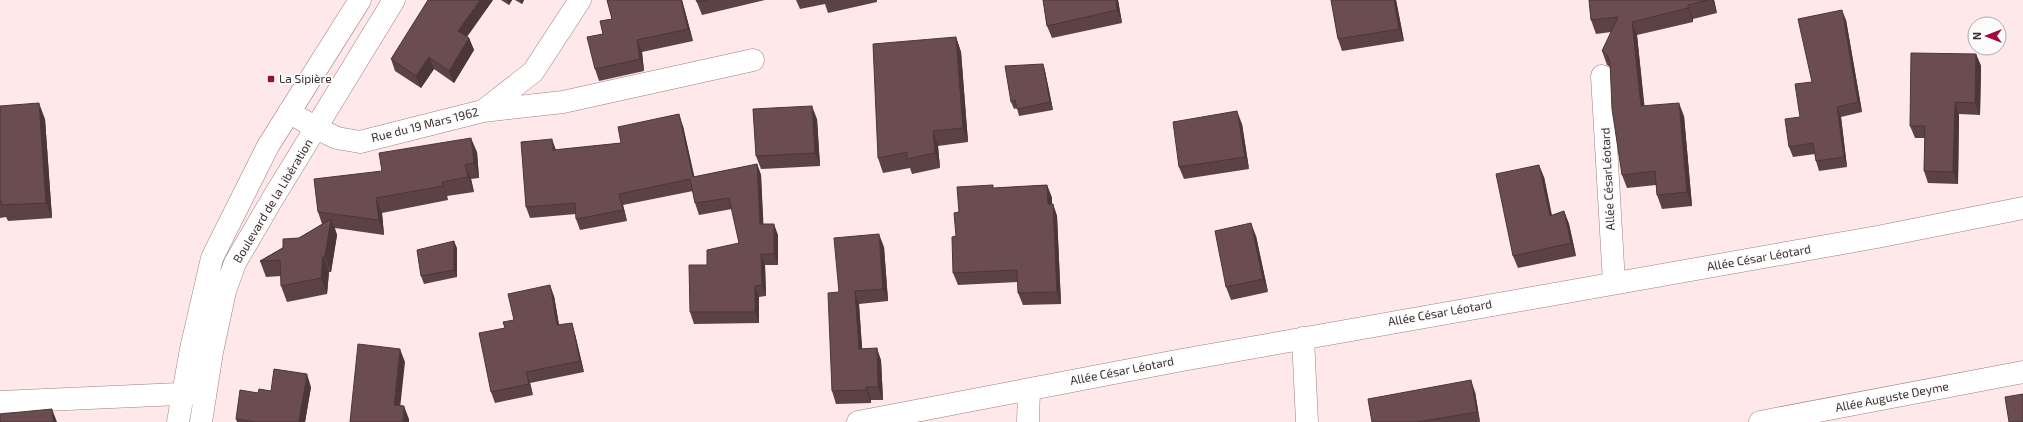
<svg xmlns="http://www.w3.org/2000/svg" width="2023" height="422" font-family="'Exo 2',sans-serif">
  <rect width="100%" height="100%" fill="#fee8e9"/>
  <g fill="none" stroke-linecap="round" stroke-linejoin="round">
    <g stroke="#9f7e81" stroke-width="23">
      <path id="minor" d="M1602 76 1614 283
        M483 111 563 102 753 60
        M289 112 316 128 337 138 360 142 483 111 533 72 580 0
        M1303 338 1307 422
        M0 402 201 393
        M858 422 1182 360 1877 237 2023 208
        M1028 422 1029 389
        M1760 422 2023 372"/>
    </g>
    <g stroke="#9f7e81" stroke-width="23">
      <path id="tertiary" d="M178 422 191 349 212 258 268 146 360 0
        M201 422 212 352 225 291 235 263 273 198 394 0"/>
    </g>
    <use href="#minor" stroke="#fff" stroke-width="22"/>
    <use href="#tertiary" stroke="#fff" stroke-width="22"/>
  </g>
  <path fill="#5c4245" d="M493 0 467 37 469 38 474 50 454 83 434 69 421 88 395 71 391 59Z
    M501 0H512L509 5Z
    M515 0H524L522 4Z
    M607 0H682L693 41 642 52 644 71 599 81 595 69 603 34 612 19Z
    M696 0H765L702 15Z
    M796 0H877V2L828 13 825 4 800 9Z
    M1043 0H1118L1122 23 1052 38 1047 26Z
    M1331 0H1396L1404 41 1342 51 1338 39Z
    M1589 0H1714L1717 13 1693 19V22L1637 35 1644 106 1684 116 1692 206 1662 209 1657 195 1656 185 1627 188 1622 175 1610 67 1607 65 1602 51 1611 32 1596 34 1591 20Z
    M1846 20 1862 112 1841 117 1847 167 1819 171 1816 161 1815 154 1793 157 1789 147 1812 82Z
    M956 37 961 52 968 142 938 146 940 168 912 174 910 168 883 173 878 158Z
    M1976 54 1981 66 1980 115 1959 114 1958 184 1928 183 1924 171 1925 138H1915L1910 126Z
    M1043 64 1045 71 1053 110 1019 116 1017 108 1014 109 1011 102Z
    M0 112 45 119 52 218 8 221 6 217 0 218Z
    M817 119 820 166 761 169 756 156Z
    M1242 124 1249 169 1184 179 1179 167Z
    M683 126 694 177 757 164 761 175 763 224 778 235V265H765L766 296 759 297V323L694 324 690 312 707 265 739 243 732 209 699 215 695 203 693 191 623 205 627 221 580 230 576 219V214L530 218 526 207 556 150 621 143Z
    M477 152 479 178 471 179 474 192 447 196 448 200 382 213 384 235 335 228 337 235 331 272H329L327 294 287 302 281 286V276L266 277 260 261 322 224 318 212 382 171Z
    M1544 177 1552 215 1564 211 1569 224 1576 256 1518 268 1513 256Z
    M1047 185 1052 198V204H1053L1057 216 1061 304 1023 305 1018 293V282L958 285 953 273 956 236 959 212 995 188Z
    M1256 236 1268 292 1231 300 1226 287Z
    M884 247 888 301 859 304 862 349 881 360 883 400H871V403L836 404 832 391 839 292Z
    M457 248V277L424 284 421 276Z
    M554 296 559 325 575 334 584 372 530 383 533 395 495 403 491 392 505 328 514 320Z
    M311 387 305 422H237L236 419 258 393 271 391Z
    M1475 392 1480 422H1372Z"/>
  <path fill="#4b3638" d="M480 0H493L462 43 458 31Z
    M507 0H512L509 5Z
    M520 0H524L522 4Z
    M681 0H682L693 41 688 29Z
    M1116 0H1118L1122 23 1117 10Z
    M1394 0H1396L1404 41 1399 29Z
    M1712 0H1714L1717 13Z
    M1688 5 1693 19V22L1688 8Z
    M1842 10 1846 20 1862 112 1858 102Z
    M1632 22 1637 35 1646 120 1641 106Z
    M956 37 961 52 968 142 963 128Z
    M469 38 474 50 454 83 449 71Z
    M637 40 642 52 644 71 640 59Z
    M1976 54 1981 66 1980 115 1975 103Z
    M429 57 434 69 421 88 416 76Z
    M1043 64 1045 71 1053 110 1050 102Z
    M1955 102 1959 114 1958 184 1953 172Z
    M39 103 45 119 52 218 46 203Z
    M1679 103 1684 116 1692 206 1687 192Z
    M812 106 817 119 820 166 815 153Z
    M1837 107 1841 117 1847 167 1844 157Z
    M1237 111 1242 124 1249 169 1245 157Z
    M679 114 683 126 697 188 693 177Z
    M933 131 938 146 940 168 935 153Z
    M471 138 477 152 479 178 474 163Z
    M552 139 556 150H553Z
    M757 164 761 175 764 235 760 224Z
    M465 165 471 179 474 192 468 177Z
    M1539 165 1544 177 1554 228 1550 216Z
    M442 182 447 196 448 200 443 186Z
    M1047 185 1052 198V217L1048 204Z
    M619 194 623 205 627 221 623 210Z
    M376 198 382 213 384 235 379 220Z
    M1053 204 1057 216 1061 304 1057 292Z
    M1564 211 1569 224 1576 256 1571 243Z
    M331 219 337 235 331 272 325 256Z
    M1251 223 1256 236 1268 292 1263 279Z
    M774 224 778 235V265L774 254Z
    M879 234 884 247 888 301 883 289Z
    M454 241 457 248V277L454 270Z
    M761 254 765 265 766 296 762 285Z
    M323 256 329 272 327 294 321 278Z
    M550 285 554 296 561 336 557 325Z
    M755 286 759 297V323L755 312Z
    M855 291 859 304 863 361 859 349Z
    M572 323 575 334 584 372 580 361Z
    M877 348 881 360 883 400 878 387Z
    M400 349 405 362 399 418 394 405Z
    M526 372 530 383 533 395 529 384Z
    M307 374 311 387 305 422H299Z
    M1471 380 1475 392 1480 422 1477 412Z
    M866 387 871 400V403L866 390Z
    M404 406 409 419V422H403Z
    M52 409 57 422H53Z"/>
  <path fill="#6b4d50" stroke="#4b3638" d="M428 0H480L458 31 469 38 449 71 429 57 416 76 391 59Z
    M607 0H681L688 29 637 40 640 59 595 69 587 37 603 34 600 21 612 19Z
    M696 0H707L697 2Z
    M1043 0H1116L1117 10 1047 26Z
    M1331 0H1394L1399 29 1338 39Z
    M1589 0H1709L1688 5V8L1632 22 1641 106 1679 103 1687 192 1657 195 1655 171 1622 175 1612 109 1610 62 1607 55 1602 51 1618 17 1591 20Z
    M1842 10 1858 102 1837 107 1844 157 1816 161 1813 143 1789 147 1785 119 1800 117 1795 84 1812 82 1798 19Z
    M956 37 963 128 933 131 935 153 907 159V152L878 158 873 44Z
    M1911 53 1976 54 1975 103 1955 102 1953 172 1924 171 1925 126H1910Z
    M1043 64 1050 102 1017 109 1015 100 1011 102 1005 66Z
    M39 103 46 203 2 205 1 201H0V106Z
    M812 106 815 153 756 156 753 109Z
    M1237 111 1245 157 1179 167 1173 122Z
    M679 114 693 177 757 164 760 224H774V254H761L762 285 755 286V312H690L689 265H707V250L739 243 729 198 695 203 690 179 619 194 623 210 576 219 575 203 526 207 521 142 552 139 553 150 621 143 618 127Z
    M471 138 474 163 465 165 468 177 442 182 443 186 376 198 379 220 318 212 314 179 382 171 379 153Z
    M1539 165 1550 216 1564 211 1571 243 1513 256 1496 174Z
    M993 185V188L1047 185 1048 204H1053L1057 292 1018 293 1017 270 953 273 952 237 956 236 954 213 959 212 957 187Z
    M331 219 325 256H323L321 278 281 286 280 260 260 261 283 248V239L299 238Z
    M1251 223 1263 279 1226 287 1215 231Z
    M879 234 883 289 855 291 859 349 877 348 878 387H866V390L832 391 828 293 839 292 834 238Z
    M454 241V270L421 276 417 250Z
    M550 285 557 325 572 323 580 361 526 372 529 384 491 392 479 333 505 328 503 322 514 320 508 294Z
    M358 344 400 349 394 405 404 406 403 422H350Z
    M274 369 307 374 299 422H256L236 419 240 390 258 393 259 389 271 391Z
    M1471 380 1477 412 1417 422H1372L1368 399Z
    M2023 394V422H2009L2005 397Z
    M52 409 53 422H0V414Z"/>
  <rect fill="#a3073b" stroke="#fbfbfb" stroke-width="1.5" x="267" y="75" width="8" height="8" rx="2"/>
  <g text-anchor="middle" stroke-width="4" stroke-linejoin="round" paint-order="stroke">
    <g font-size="12" fill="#3c2e2f" stroke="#fbfbfb" text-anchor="start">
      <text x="279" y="83">La Sipière</text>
    </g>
    <g font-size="12" fill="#3c2e2f" stroke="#fbfbfb">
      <text transform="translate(425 125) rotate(-14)" y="4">Rue du 19 Mars 1962</text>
      <text transform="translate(1608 179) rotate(-93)" y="4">Allée CésarLéotard</text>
      <text transform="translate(273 201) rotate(-59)" y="4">Boulevard de la Libération</text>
      <text transform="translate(1759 258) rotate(-10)" y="4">Allée César Léotard</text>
      <text transform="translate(1440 313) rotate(-10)" y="4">Allée César Léotard</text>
      <text transform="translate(1122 371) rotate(-11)" y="4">Allée César Léotard</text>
      <text transform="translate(1892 397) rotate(-11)" y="4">Allée Auguste Deyme</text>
    </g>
  </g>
  <g transform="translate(1987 36) rotate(270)"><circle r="19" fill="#fbfbfb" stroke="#afa9a9"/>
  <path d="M0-3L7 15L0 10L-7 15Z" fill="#a3073b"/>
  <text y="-6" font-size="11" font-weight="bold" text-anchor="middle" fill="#3c2e2f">N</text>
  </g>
</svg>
